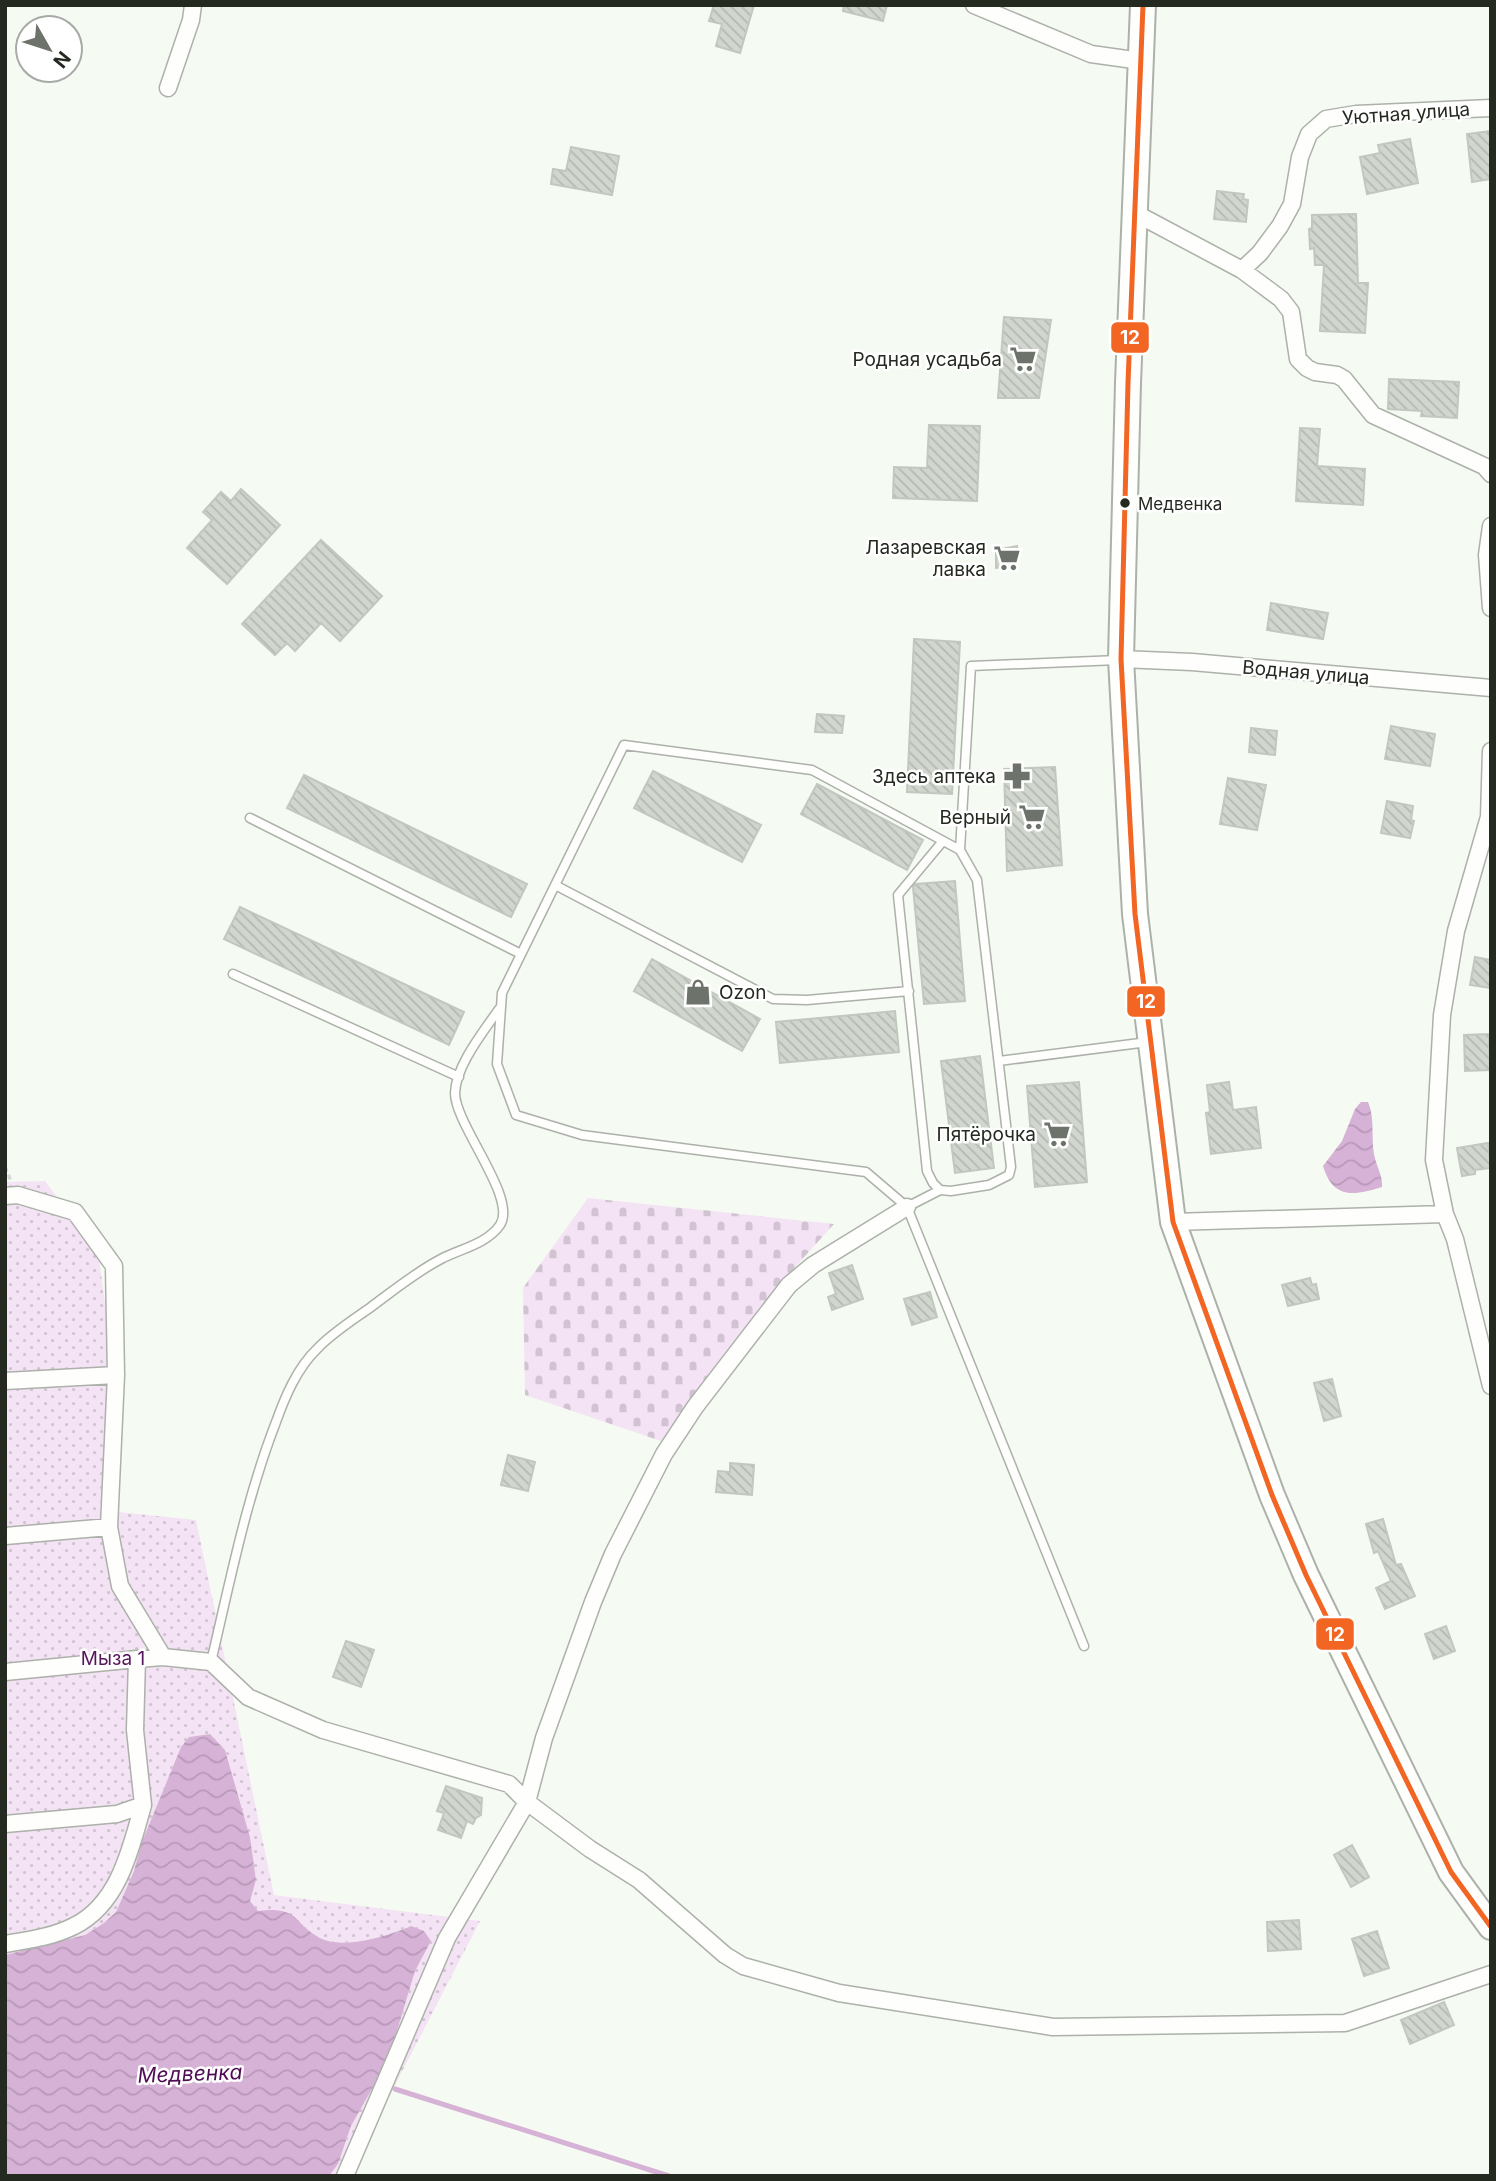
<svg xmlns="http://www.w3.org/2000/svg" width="1496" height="2181" font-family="Inter,sans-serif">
  <defs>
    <pattern id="cemetery-stones" width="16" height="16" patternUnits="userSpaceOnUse" patternTransform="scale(1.75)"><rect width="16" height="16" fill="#f4e3f4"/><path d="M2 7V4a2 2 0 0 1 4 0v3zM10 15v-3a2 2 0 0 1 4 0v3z" fill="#d1c3d1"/></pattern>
    <pattern id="park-dots" width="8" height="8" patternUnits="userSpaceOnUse" patternTransform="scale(1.75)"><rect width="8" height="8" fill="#f4e3f4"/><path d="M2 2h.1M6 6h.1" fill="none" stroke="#d1c3d1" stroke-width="1.8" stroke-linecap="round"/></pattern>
    <pattern id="water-waves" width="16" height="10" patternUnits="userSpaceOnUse" patternTransform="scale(1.75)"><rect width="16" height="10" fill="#d7b2d7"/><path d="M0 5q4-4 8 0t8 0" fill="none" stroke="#b899b8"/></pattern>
    <pattern id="building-back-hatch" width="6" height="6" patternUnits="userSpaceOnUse" patternTransform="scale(1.75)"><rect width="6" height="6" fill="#d1d7ce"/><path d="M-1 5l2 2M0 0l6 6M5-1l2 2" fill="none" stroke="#b3b9b1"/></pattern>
  </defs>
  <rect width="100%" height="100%" fill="#f5fbf2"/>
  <path fill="url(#cemetery-stones)" d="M588 1198 834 1224 787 1276 664 1442 525 1395 523 1288Z"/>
  <path fill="url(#park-dots)" d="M45 1181 98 1252 113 1360 100 1510 196 1520 274 1895 480 1921 348 2176H329L338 2164 351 2126 376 2082 394 2041 415 1971 431 1941 411 1926C386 1936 347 1950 321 1938 300 1928 283 1907 258 1911L250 1901 256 1880 250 1837 225 1750 210 1734 189 1737 181 1747 141 1844 134 1871 116 1912 104 1924 85 1935 5 1955V1182Z"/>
  <path fill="url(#water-waves)" d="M1361 1102H1368C1375 1118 1371 1136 1374 1154 1376 1166 1383 1175 1382 1187 1353 1196 1333 1199 1323 1166L1342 1141 1355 1109Z
    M210 1734 225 1750 250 1837 256 1880 250 1901 258 1911C300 1906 291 1922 320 1938 343 1950 388 1936 411 1926L424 1931 431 1941 415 1971 394 2041 376 2082 351 2126 338 2164 329 2176H5V1955L85 1935 104 1923 116 1912 134 1871 141 1844 181 1747 189 1737Z"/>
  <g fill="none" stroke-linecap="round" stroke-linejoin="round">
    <path stroke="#d7b2d7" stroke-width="5" d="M395 2089 669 2176"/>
  </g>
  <path fill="url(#building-back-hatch)" stroke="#c2c8bf" stroke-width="2" d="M714 5H754L740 53 716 46 722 24 709 21Z
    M844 5H887L883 21 843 11Z
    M1491 131V179L1472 182 1467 134Z
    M1410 139 1418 183 1367 194 1360 157 1380 153 1378 145Z
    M571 147 619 156 612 195 551 184 553 169 566 171Z
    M1217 191 1244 194 1243 199 1248 200 1246 222 1214 219Z
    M1356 214 1358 283H1368L1365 333 1320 331 1324 265H1315L1314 248 1310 249 1309 229 1312 228V215Z
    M1004 317 1051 320 1039 398H998Z
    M1389 379 1459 382 1457 418 1421 416 1422 411 1388 409Z
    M929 425 980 426 977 501 893 498 894 467 927 468Z
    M1300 428 1320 429 1317 466 1365 469 1363 505 1296 501Z
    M241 489 280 525 227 584 187 548 212 520 203 512 221 492 231 501Z
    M321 540 382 596 340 641 321 623 295 651 287 643 275 655 242 624Z
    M1017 546V566L996 568V550Z
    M1271 603 1328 613 1323 639 1267 630Z
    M914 639 960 642 952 794 907 792Z
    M817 714 844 716 842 733 815 732Z
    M1391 726 1435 734 1430 766 1385 759Z
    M1251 728 1277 731 1275 755 1249 752Z
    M1055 767 1062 865 1007 871 1004 769Z
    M653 771 761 825 742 862 634 808Z
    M304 775 527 884 511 917 287 808Z
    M1228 778 1266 785 1257 830 1220 824Z
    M817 784 923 840 907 870 801 814Z
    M1387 801 1413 806 1411 820 1414 821 1410 838 1381 833Z
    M955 881 965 1001 924 1004 913 887 915 884Z
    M240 907 464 1012 449 1045 224 939Z
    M1475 957 1491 960V988L1470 985Z
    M652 959 760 1019 742 1051 634 991Z
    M895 1011 899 1052 780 1063 776 1022Z
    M1489 1034 1490 1070 1465 1071 1464 1035Z
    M980 1056 994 1168 955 1173 941 1061Z
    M1079 1082 1087 1182 1035 1187 1027 1086Z
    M1229 1082 1233 1110 1256 1107 1261 1148 1211 1154 1206 1113 1210 1112 1207 1085Z
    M1488 1143 1491 1168 1475 1170V1174L1462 1176 1457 1148Z
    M852 1265 863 1299 832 1310 828 1297 836 1294 829 1273Z
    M1310 1278 1312 1285 1316 1284 1319 1299 1288 1306 1282 1285Z
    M930 1292 937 1317 912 1325 904 1299Z
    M1332 1379 1341 1416 1324 1421 1314 1383Z
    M508 1455 535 1462 528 1491 501 1485Z
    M730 1463 754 1465 752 1495 716 1492 718 1471 730 1472Z
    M1383 1519 1396 1565 1401 1564 1415 1596 1385 1609 1376 1588 1391 1581 1378 1551 1374 1553 1366 1524Z
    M1446 1626 1455 1651 1434 1659 1425 1634Z
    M346 1641 374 1650 361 1687 333 1677Z
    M446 1786 482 1798 481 1815 476 1818 473 1824 467 1821 461 1838 438 1830 444 1813 437 1811Z
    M1352 1845 1369 1877 1351 1887 1334 1855Z
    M1299 1920 1301 1949 1268 1951 1267 1922Z
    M1377 1931 1389 1968 1364 1976 1352 1939Z
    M1444 2002 1454 2025 1410 2044 1401 2020Z"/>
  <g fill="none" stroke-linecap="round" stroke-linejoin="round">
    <g stroke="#acb1a9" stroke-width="11">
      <path id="service" d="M250 818 521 954
        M555 885 773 999 807 1000 909 991
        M233 974 459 1077
        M999 1061 1148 1042
        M940 1190 933 1183 927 1171 898 895 943 841
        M907 1207 940 1190 951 1191 989 1185 1009 1175 1011 1167 977 880 960 850
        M1084 1646 907 1207 866 1172 582 1135 516 1115 497 1064 502 993 624 745 812 770 960 850 971 666 1118 660
        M211 1662C230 1582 246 1499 276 1422 285 1397 297 1368 317 1349 332 1333 353 1320 371 1307 394 1290 416 1272 441 1259 460 1249 487 1244 500 1225 518 1198 455 1125 455 1093 456 1065 484 1031 499 1009"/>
    </g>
    <g stroke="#acb1a9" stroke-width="19">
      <path id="minor" d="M974 5 1091 54 1141 61
        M168 88 191 20 193 5
        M1135 213 1242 270 1260 253 1280 226 1292 204 1300 157 1309 134 1326 119 1356 114 1491 108
        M1242 270 1281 299 1291 312 1298 359 1307 368 1315 372 1337 375 1344 379 1373 415 1484 466 1491 474
        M1491 526 1487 555 1491 608
        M1121 659 1192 662 1491 688
        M1491 751 1489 817 1456 931 1442 1015 1434 1160 1445 1214 1455 1239 1491 1386
        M5 1196 18 1195 75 1212 114 1266 116 1375 109 1527 120 1586 163 1657 211 1662 248 1697 323 1730 509 1784 527 1802 590 1849 639 1880 725 1955 743 1966 839 1993 1053 2027 1345 2023 1491 1974
        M1173 1222 1445 1214
        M5 1381 116 1375
        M5 1536 109 1527
        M5 1672 137 1659
        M5 1824 117 1814 143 1805 135 1730 137 1659 163 1657
        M5 1944C28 1940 53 1937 74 1926 119 1904 131 1848 143 1805
        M345 2176 447 1938 527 1802 544 1738 593 1602 613 1554 664 1454 695 1407 789 1285 813 1265 907 1207"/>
    </g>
    <g stroke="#acb1a9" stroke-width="28">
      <path id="primary" d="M1143 5 1128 383 1121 659 1135 914 1173 1222 1272 1495 1306 1575 1451 1872 1491 1927"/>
    </g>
    <path stroke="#d6d8d5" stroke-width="3.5" stroke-dasharray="5 3.5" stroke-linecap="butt" d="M5 1167 11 1181"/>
    <use href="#service" stroke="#fefefd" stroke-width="8"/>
    <use href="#minor" stroke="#fefefd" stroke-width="16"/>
    <use href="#primary" stroke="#fefefd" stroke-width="24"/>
    <g stroke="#fff" stroke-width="10">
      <path id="bus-1" d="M1143 5 1128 383 1121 659 1135 914 1173 1222 1272 1495 1306 1575 1451 1872 1491 1927"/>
    </g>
    <use href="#bus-1" stroke="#f26522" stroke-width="5"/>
  </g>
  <defs>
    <g id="supermarket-bare" transform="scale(2.1)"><path d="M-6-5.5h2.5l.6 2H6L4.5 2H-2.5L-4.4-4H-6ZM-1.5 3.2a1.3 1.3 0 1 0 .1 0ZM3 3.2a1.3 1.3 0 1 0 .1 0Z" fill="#6d736a" stroke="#fff" stroke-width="2.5" paint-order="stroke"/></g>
    <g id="pharmacy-bare" transform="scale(2.1)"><path d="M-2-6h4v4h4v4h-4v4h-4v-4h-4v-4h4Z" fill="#6d736a" stroke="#fff" stroke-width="2.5" paint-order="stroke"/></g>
    <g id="shop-bare" transform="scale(2.1)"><path d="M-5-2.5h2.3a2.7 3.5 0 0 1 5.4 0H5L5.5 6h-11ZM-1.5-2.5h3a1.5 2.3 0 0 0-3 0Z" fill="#6d736a" stroke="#fff" stroke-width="2.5" paint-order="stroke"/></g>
  </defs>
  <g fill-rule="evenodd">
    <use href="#supermarket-bare" x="1023" y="359"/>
    <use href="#supermarket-bare" x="1007" y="558"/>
    <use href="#pharmacy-bare" x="1017" y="776"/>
    <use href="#supermarket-bare" x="1032" y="817"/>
    <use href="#shop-bare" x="698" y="992"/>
    <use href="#supermarket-bare" x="1057" y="1134"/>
  </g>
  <circle fill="#242a20" stroke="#fff" stroke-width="2.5" cx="1125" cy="503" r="6"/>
  <g text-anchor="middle" stroke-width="5" stroke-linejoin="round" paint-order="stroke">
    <g font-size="17" fill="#242a20" stroke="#fff" text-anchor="start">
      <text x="1138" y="510">Медвенка</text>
    </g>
    <g font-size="19" fill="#242a20" stroke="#fff">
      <text transform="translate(1406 113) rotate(-4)" y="7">Уютная улица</text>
      <text transform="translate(1306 672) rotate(5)" y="7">Водная улица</text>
    </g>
    <g font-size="19" fill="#242a20" stroke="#fff" text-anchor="end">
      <text x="1002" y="366">Родная усадьба</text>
      <text x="986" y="554">Лазаревская<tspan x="986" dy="22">лавка</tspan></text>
      <text x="996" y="783">Здесь аптека</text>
      <text x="1011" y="824">Верный</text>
      <text x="719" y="999" text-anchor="start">Ozon</text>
      <text x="1036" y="1141">Пятёрочка</text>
    </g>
    <g font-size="19" fill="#57155b" stroke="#fff">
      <text x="113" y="1665">Мыза 1</text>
    </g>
    <g font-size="21" font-style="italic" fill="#4f0c54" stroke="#fff">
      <text transform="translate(190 2074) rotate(-2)" y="7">Медвенка</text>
    </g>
  </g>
  <g stroke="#fff" stroke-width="2.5">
    <rect x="1110" y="321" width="40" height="33" rx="7" fill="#f26522"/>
    <rect x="1126" y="985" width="40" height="33" rx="7" fill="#f26522"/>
    <rect x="1315" y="1617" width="40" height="34" rx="7" fill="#f26522"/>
  </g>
  <g font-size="19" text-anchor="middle" font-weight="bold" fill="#fff">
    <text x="1130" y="344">12</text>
    <text x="1146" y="1008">12</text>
    <text x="1335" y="1641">12</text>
  </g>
  <rect width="1496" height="2181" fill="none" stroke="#242a20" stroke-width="14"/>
  <g transform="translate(49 49) rotate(129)"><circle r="33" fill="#ffffff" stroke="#a7aaa6" stroke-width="2"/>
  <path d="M0-5L12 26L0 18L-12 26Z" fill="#6d736a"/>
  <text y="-10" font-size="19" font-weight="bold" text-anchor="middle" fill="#242a20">N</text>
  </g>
</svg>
